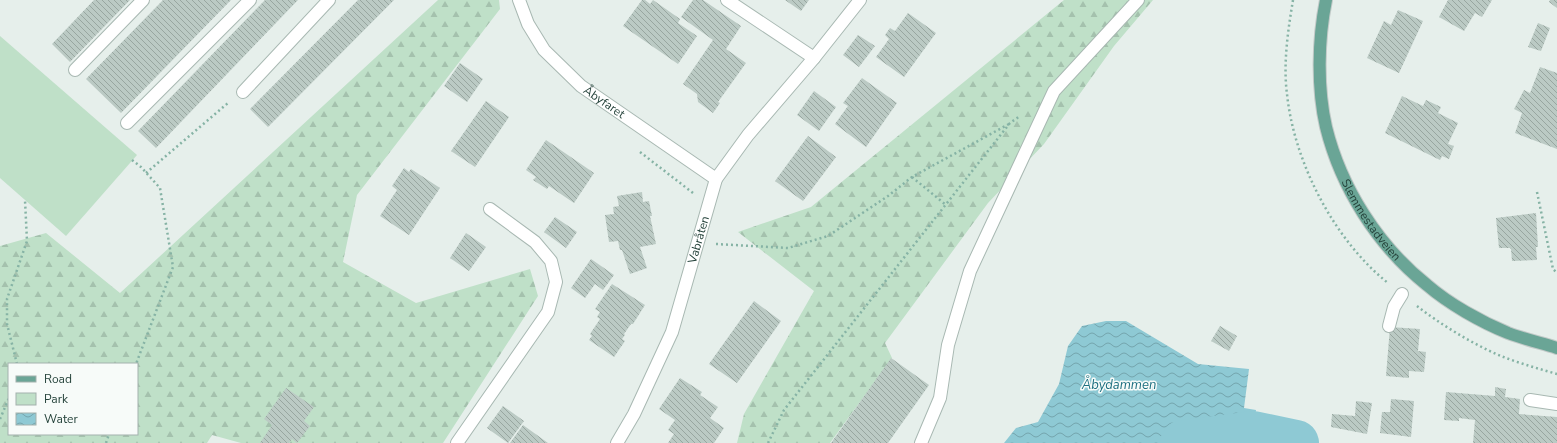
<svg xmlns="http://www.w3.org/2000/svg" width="1557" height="443" font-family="'Nunito Sans',sans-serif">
  <defs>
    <pattern id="forest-firs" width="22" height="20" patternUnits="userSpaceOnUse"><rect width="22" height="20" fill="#bfe0c8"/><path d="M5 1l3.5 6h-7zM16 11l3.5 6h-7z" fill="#a4c1ad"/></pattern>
    <pattern id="water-waves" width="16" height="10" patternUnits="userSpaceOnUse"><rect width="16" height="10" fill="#8ec9d4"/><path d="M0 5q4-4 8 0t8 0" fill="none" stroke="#74a5ad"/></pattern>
    <pattern id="building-back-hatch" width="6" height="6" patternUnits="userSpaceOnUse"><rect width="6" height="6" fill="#bbcac4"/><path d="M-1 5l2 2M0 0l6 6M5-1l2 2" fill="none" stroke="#98a6a0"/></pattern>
  </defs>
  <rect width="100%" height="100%" fill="#e6efeb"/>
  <path fill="url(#forest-firs)" fill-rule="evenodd" d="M438 0H499L500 9 357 195 343 262 416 303 530 269 538 296 443 443H241L212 435 207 443H0V246L46 233 120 293ZM9 364H137V434H9Z
    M1064 0H1153L1114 46 1044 144 988 203 885 343 892 358 830 443H737L744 414 814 291 738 232 811 207Z"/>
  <path fill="#bfe0c8" d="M0 36 137 155 66 236 0 178Z"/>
  <path fill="url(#water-waves)" d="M1106 321H1126L1198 364 1249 369 1244 408 1256 410 1251 443H1004L1016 428 1038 422 1059 384 1068 346 1082 326Z"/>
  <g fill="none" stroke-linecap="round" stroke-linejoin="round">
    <path stroke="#8ec9d4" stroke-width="46" d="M1183 443 1253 434 1296 443"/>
  </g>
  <path fill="url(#building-back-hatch)" d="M94 0H130L70 62 52 44Z
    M163 0H231L121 113 86 79Z
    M265 0H298L156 148 138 131Z
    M358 0H394L268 127 250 109Z
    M642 0H645L650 4 653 0 680 19 678 23 697 36 678 64 623 26Z
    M693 0H703L741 26 726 49 746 63 718 102 720 103 713 113 698 102 697 94 683 84 713 40 681 17Z
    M785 0H809L801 11Z
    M1448 0H1492L1482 17 1475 13 1464 31 1439 17Z
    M1550 0H1557V8L1549 2Z
    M1398 10 1423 21 1399 73 1367 58 1384 21 1391 25Z
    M908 13 936 33 904 77 876 57 889 39 885 35 890 28 895 31Z
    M1538 23 1550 28 1541 51 1528 47Z
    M858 35 875 46 859 67 843 55Z
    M460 63 483 79 467 102 444 86Z
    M1540 67 1557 73V149L1515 133 1522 113 1514 109 1524 90 1530 93Z
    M862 78 897 103 866 147 835 124 848 106 843 103Z
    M814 91 836 107 819 131 797 115Z
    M1402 96 1423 106 1426 100 1441 107 1438 113 1458 123 1448 144 1454 146 1449 159 1442 156 1440 160 1385 133Z
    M486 101 509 117 475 167 451 151Z
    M808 136 836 157 803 201 775 181Z
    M546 140 594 173 574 203 549 186 547 189 533 180 536 177 526 170Z
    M404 168 409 172 411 169 440 188 409 235 380 216 397 190 392 186Z
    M642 192 643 202 649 201 652 216H650L656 244 640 247 647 268 630 274 622 250H620L618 241 609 242 605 215 614 214 613 207 619 206 617 196Z
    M1536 213 1538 247H1536L1537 260 1512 261 1511 249H1510V248H1499L1496 218Z
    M555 217 577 232 566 248 544 232Z
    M466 233 486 247 469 271 450 258Z
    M591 259 614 275 603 290 595 284 585 298 571 288Z
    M612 284 645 305 633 324H631L624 334 625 335 622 339 625 341 614 357 589 340 592 336 590 334 600 319 597 317 600 312 595 309Z
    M754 301 781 321 737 383 709 364Z
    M1220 326 1237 336 1229 351 1211 341Z
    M1390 327 1420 329 1418 351 1426 352 1424 372 1409 371V378L1386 376Z
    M891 358 929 385 888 443H831Z
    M680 378 702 392 700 395 718 407 710 418 724 428 714 443H668L674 434 668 430 675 420 659 409Z
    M1495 387 1506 389 1505 397 1520 399 1519 414 1557 417V443H1473L1475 420 1459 418V421L1444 420 1446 392 1495 396Z
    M286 388 314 407 304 421 310 426 297 443 292 439 289 443H260L272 425 264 419Z
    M1391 399 1414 401 1411 437 1380 433 1382 412H1390Z
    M1356 401 1372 403 1367 434 1331 427 1332 414 1355 416Z
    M503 406 524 421 508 443 487 428Z
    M523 425 548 443H510Z"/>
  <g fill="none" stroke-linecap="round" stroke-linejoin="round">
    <g stroke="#a8b8b2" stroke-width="14">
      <g id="minor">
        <path id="s1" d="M519 0 528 24 544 50 581 86 716 179"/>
        <path d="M727 0 814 58"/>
        <path d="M75 70 143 0"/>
        <path d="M243 92 329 0"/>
        <path d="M127 123 250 0"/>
        <path d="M1389 326 1394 307 1402 294"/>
        <path d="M1530 400 1557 404"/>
        <path d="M457 443 548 312 556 282 551 261 535 242 490 209"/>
        <path id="s2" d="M617 443 634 414 672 332 716 179 748 135 814 58 860 0"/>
        <path d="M921 443 940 398 948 345 970 271 1054 91 1138 0"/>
      </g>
    </g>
    <g stroke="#c2cac8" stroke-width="14">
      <g id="major">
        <path id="s3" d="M1326 0C1318 39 1317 88 1326 127 1341 188 1378 246 1427 285 1449 304 1481 322 1508 333 1524 339 1541 343 1557 348"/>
      </g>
    </g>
    <path stroke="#86b3a5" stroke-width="2.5" stroke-dasharray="2 3" stroke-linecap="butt" d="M1293 0C1288 30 1283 64 1287 94 1294 162 1334 240 1388 283
      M640 152 693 193
      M132 160 141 167 160 188 173 267 136 364
      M146 173 228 103
      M912 177 946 205
      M1537 192 1553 269 1557 273
      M716 244 788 248 828 236 888 196 912 177 1009 124
      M1417 306C1440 324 1468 341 1496 354 1515 362 1536 368 1557 374
      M17 364 7 324V299L27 241 25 200
      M0 419 9 398
      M106 443 109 434
      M768 443 784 410 1010 123 1020 116"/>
    <use href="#minor" stroke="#fff" stroke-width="12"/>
    <use href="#major" stroke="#6aa596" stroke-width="12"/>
  </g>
  <g text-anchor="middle" stroke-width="3" stroke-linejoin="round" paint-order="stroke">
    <g font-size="12" fill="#24423a" stroke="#f7fbf9">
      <text dy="4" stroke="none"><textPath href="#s1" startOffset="136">Åbyfaret</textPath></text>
      <text dy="4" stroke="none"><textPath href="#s3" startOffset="232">Slemmestadveien</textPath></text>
      <text dy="4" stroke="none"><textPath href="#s2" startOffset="220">Vabråten</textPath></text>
    </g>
    <g font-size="13" font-style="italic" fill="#1c6f80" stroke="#f7fbf9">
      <text x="1119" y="389">Åbydammen</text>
    </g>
  </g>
  <rect x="8" y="363" width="130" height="72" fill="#f7fbf9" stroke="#a3b1ad"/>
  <rect x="16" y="376" width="20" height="6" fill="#6aa596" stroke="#a3b1ad"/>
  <text x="44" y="383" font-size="12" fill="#24423a">Road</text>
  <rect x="16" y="393" width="20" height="12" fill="#bfe0c8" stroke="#a3b1ad"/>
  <text x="44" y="403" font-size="12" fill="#24423a">Park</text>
  <rect x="16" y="413" width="20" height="12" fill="url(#water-waves)" stroke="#a3b1ad"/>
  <text x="44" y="423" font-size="12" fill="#24423a">Water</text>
</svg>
